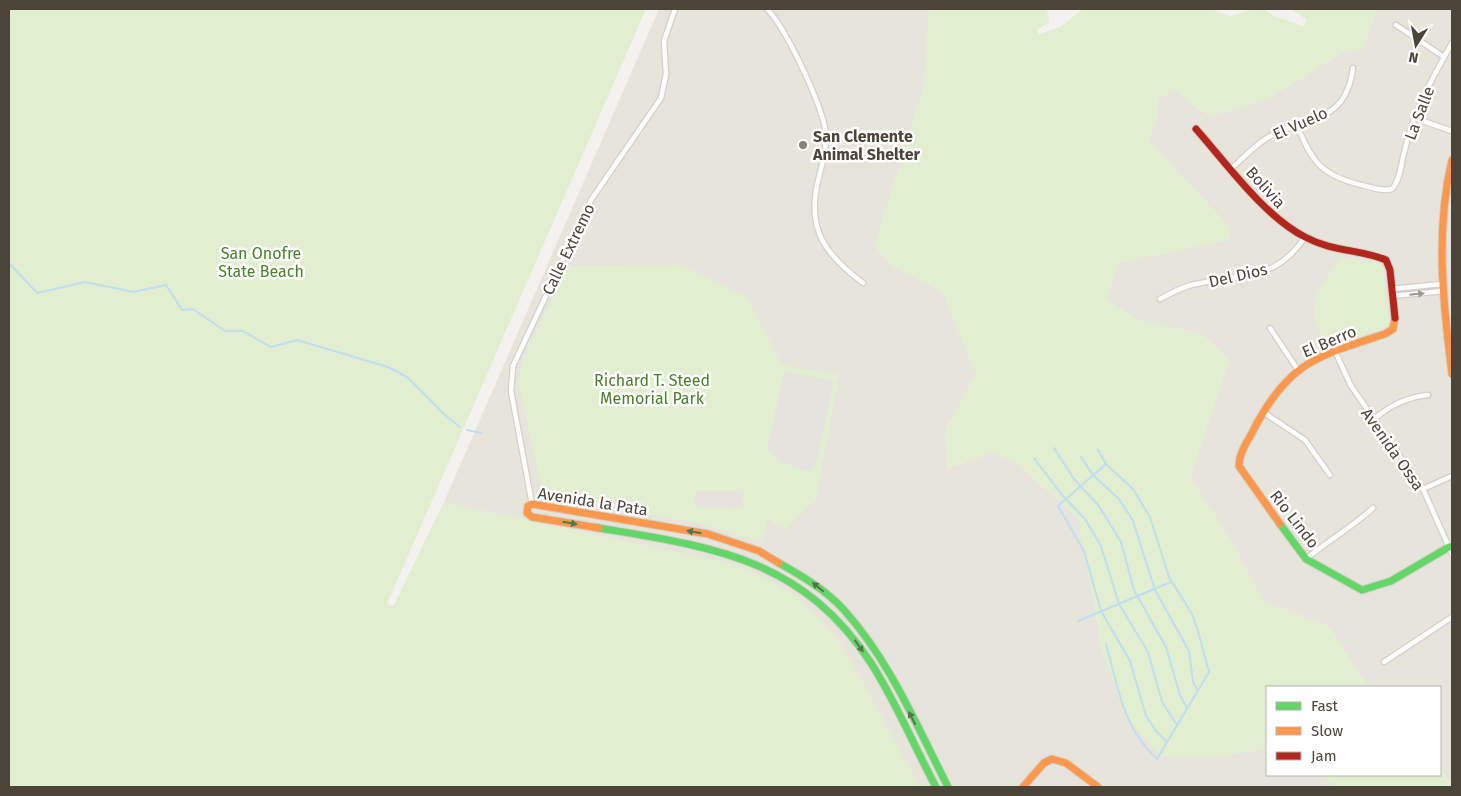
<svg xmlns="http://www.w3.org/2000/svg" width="1461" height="796" font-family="'Fira Sans',sans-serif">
  <rect width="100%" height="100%" fill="#f4f2ee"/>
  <path fill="#e7e4dc" d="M659 9H929L925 84 875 246 891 265 943 292 977 374 945 430 947 469 992 452 1018 464 1079 519 1102 650 1130 722 1217 757 1267 748V775H1322L1336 787H320L363 671 444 502Z
    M1377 9H1452V784L1440 770V687H1368L1328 626 1263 602 1227 534 1190 477 1229 360 1201 334 1138 320 1106 300 1117 263 1227 240 1231 229 1148 140 1157 117 1158 99 1174 88 1198 109 1212 116 1267 99 1345 51H1361Z"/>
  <path fill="#e1eecf" d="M9 9H646L387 604 393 607 444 502 743 566 797 596 840 641 920 787H9Z
    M929 9H1047L1049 22 1037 30 1039 34 1060 27 1083 9H1210L1230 16 1255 9H1264L1274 16 1303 26 1307 20 1291 9H1377L1361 51H1345L1267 99 1212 116 1198 109 1174 88 1158 99 1157 117 1148 140 1231 229 1227 240 1118 263 1106 300 1138 320 1201 334 1229 360 1190 477 1227 534 1263 602 1328 626 1368 687H1267V748L1217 757 1161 756 1130 722 1102 650 1079 519 1018 464 992 452 946 469 945 430 977 374 943 292 891 265 875 246 925 84Z
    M1341 257 1379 263 1383 267 1389 323 1385 328 1326 347 1313 314 1317 293Z
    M681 265 748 299 782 365 839 375 816 500 785 530 768 519 761 541 692 522 543 495 518 381 523 359 568 266Z
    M1440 770 1452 784V787H1336L1322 775H1440Z"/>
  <path fill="#e6e3df" d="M784 371 834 381 819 452 813 469 805 471 779 461 767 450Z
    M696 491H743V508L694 507Z"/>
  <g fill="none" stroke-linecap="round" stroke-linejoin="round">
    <path stroke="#c0ddf1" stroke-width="2" d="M9 263 37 293 85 282 133 292 166 285 182 310 193 309 225 331H243L271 347 297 340 388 367 407 377 445 415 460 427
      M467 430 481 433
      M1054 448 1074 479 1099 506 1121 542 1134 590 1166 647 1180 695 1187 708
      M1098 450 1106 464 1058 506 1084 551 1101 611 1130 661 1146 716 1156 731 1167 742
      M1081 457 1093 475 1119 499 1133 521 1155 590 1189 651 1193 682 1198 691
      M1034 458 1062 495 1085 519 1101 546 1119 604 1148 652 1162 702 1177 725
      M1078 621 1171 582
      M1106 644C1118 687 1123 728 1157 759L1209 672 1198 631 1192 614 1169 577 1150 517 1133 489 1106 464"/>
    <g stroke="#d2d0cb" stroke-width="7">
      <path id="street" d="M767 9C786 28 825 110 826 136 826 152 822 165 818 181 806 230 826 255 863 283
        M1396 25 1444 57
        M1414 118 1452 131
        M1297 125C1312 162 1321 175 1361 185 1371 187 1382 192 1392 189 1400 181 1401 164 1404 153 1414 109 1431 81 1452 43
        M1232 168C1243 158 1254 146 1267 138 1307 114 1345 126 1353 68
        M1391 289 1442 284
        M1392 296 1443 291
        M1160 299C1169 294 1179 289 1188 286 1237 272 1273 285 1305 237
        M1270 328 1298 370
        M1335 351 1351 386 1423 489 1452 554
        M1263 412 1305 440 1330 475
        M1373 420C1389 406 1407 397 1428 395
        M1423 489 1452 476
        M532 504 511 391 513 366 591 200 661 98 666 74 664 41 675 9
        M1306 559C1328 541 1352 527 1373 508
        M1384 662 1452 617"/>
    </g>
    <g stroke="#d3cfc5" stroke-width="9">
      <path id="fast" d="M1280 524 1306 559 1362 590 1391 581 1449 547
        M599 528C713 547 802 558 871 663 896 702 914 746 936 787
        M779 563C802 576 826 590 844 610 890 661 917 726 948 787"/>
    </g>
    <g stroke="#d3cfc5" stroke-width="9">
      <path id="slow" d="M1452 160C1435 232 1443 302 1452 374
        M1280 524 1239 466C1239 451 1249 440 1255 427 1290 361 1318 356 1385 334L1393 329 1395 318
        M599 528 532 517 527 513 528 506 532 504 708 534 759 551 779 563
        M1023 787 1044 763 1052 759 1066 763 1098 787"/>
    </g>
    <g stroke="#d3cfc5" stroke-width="9">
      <path id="jam" d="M1196 129C1227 164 1264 216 1305 237 1333 252 1360 249 1386 260L1390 270 1395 318"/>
    </g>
    <use href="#street" stroke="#fdfdfc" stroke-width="4.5"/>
    <use href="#fast" stroke="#63d668" stroke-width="7"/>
    <use href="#slow" stroke="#ff974d" stroke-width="7"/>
    <use href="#jam" stroke="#b3261e" stroke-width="7"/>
  </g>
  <defs><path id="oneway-solid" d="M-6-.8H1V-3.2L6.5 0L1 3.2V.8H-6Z" transform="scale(1.25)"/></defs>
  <use fill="#9b9791" href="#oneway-solid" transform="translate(1417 294) rotate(-6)"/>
  <g fill="#537749">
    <use href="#oneway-solid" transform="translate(570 523) rotate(10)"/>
    <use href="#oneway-solid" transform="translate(694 532) rotate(-170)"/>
    <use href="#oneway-solid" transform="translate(818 587) rotate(-140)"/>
    <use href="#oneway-solid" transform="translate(859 646) rotate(54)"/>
    <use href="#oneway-solid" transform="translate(912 718) rotate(-117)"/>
  </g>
  <circle fill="#868178" stroke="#fff" stroke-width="2" cx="803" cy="145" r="5"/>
  <g text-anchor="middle" stroke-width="5" stroke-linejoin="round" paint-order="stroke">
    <g font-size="16" fill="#4b4439" stroke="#fff">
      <text transform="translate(1419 113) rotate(-69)" y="6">La Salle</text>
      <text transform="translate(1300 123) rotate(-24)" y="6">El Vuelo</text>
      <text transform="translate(1266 187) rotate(48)" y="6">Bolivia</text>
      <text transform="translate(568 249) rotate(-64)" y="6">Calle Extremo</text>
      <text transform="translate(1238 275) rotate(-13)" y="6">Del Dios</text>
      <text transform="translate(1329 341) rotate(-23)" y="6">El Berro</text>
      <text transform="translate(1393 449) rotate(55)" y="6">Avenida Ossa</text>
      <text transform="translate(593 501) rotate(9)" y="6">Avenida la Pata</text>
      <text transform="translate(1295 519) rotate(52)" y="6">Rio Lindo</text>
    </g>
    <g font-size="16" font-weight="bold" fill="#4b4439" stroke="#fff" text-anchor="start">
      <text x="813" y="142">San Clemente<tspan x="813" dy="18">Animal Shelter</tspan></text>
    </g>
    <g font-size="16" fill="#4a7f2a" stroke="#fff">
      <text x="261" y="259">San Onofre<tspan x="261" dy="18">State Beach</tspan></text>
      <text x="652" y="386">Richard T. Steed<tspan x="652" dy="18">Memorial Park</tspan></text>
    </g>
  </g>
  <rect width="1461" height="796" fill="none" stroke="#4b4439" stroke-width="20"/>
  <rect x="1266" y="686" width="175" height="90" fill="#ffffff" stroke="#b7b4b0"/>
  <rect x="1276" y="702" width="25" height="8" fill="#63d668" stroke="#b7b4b0"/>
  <text x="1311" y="711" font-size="15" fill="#4b4439">Fast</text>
  <rect x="1276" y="727" width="25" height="8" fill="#ff974d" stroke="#b7b4b0"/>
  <text x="1311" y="736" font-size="15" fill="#4b4439">Slow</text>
  <rect x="1276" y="752" width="25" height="8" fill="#b3261e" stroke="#b7b4b0"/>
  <text x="1311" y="761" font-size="15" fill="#4b4439">Jam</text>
  <g transform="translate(1416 45) rotate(191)" stroke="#ffffff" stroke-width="4" paint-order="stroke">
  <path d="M0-4L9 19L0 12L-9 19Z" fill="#4b4439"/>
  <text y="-8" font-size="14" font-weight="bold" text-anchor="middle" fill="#4b4439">N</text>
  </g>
</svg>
